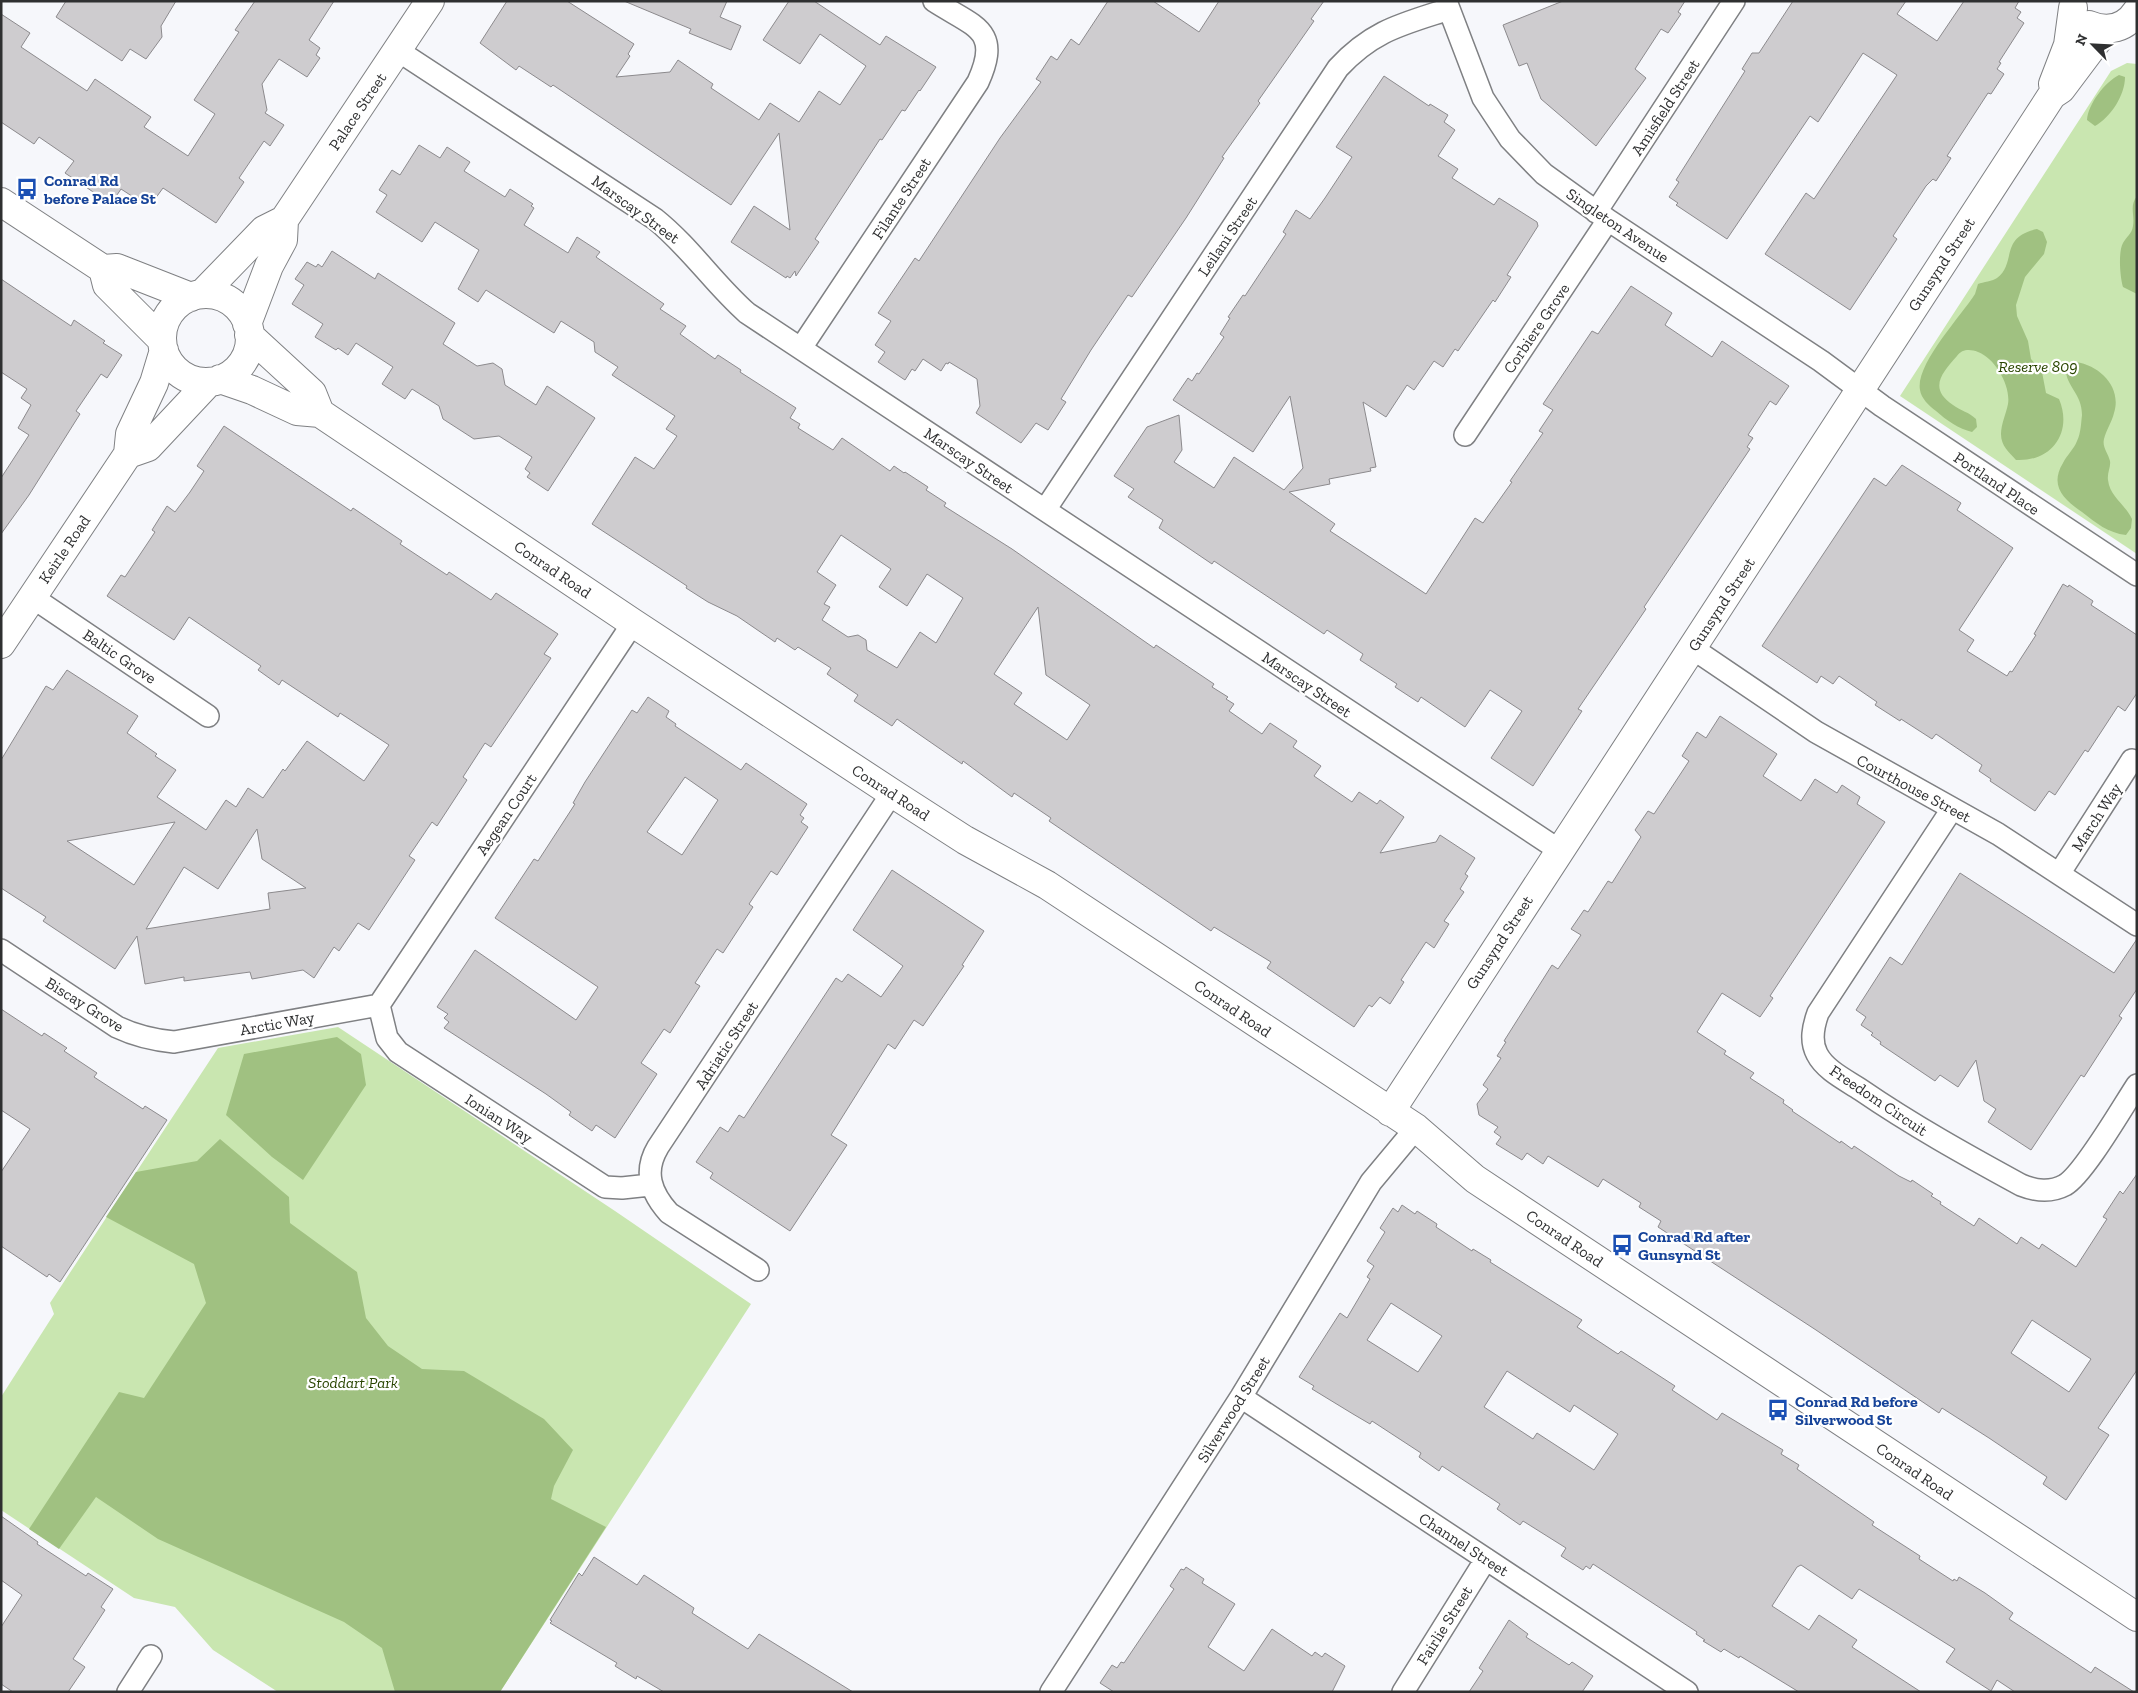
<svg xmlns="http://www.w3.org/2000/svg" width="2138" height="1693" font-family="'Zilla Slab',serif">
  <rect width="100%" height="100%" fill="#f6f7fb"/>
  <path fill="#c9e6b0" d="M2127 63 2137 64V554L1900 396 2111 71Z
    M338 1027 615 1211 751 1304 500 1692H278L213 1650 175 1607 134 1598 1 1510V1397L54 1314 50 1303 218 1048Z"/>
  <path fill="#a0c181" d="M2119 75 2125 77C2125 95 2111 117 2095 126L2087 120C2088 104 2105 82 2119 75Z
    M2137 196V294L2123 287C2120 277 2118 252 2123 243 2126 237 2132 234 2133 226 2135 215 2129 206 2137 196Z
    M2037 229 2043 232 2047 242 2044 254 2025 277 2016 305 2017 316 2028 341 2031 359 2042 372 2046 393 2059 399C2073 432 2052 462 2016 460 2009 452 2001 446 2001 434 2001 424 2006 414 2008 404 2011 386 1995 358 1978 352 1970 349 1962 349 1957 356 1942 373 1928 388 1953 405 1961 411 1969 412 1976 419L1977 427 1972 432C1959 429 1946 420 1936 411 1929 406 1921 398 1920 390 1915 365 1961 316 1975 294L1978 284C1983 282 1993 281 1997 278 2017 263 1999 237 2037 229Z
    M2076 362C2101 366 2122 388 2114 413 2112 422 2106 430 2104 439 2102 447 2108 453 2110 461 2111 467 2107 473 2108 480 2110 497 2125 504 2132 519L2131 528 2126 535C2108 533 2096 523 2082 512 2064 500 2049 486 2063 463 2067 455 2074 449 2077 441 2081 433 2081 423 2082 415 2082 392 2064 386 2066 366Z
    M337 1037 361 1054 366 1085 303 1180 272 1157 226 1115 244 1054Z
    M220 1139 289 1197 290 1223 357 1272 366 1318 388 1346 422 1369 464 1371 544 1419 573 1450 554 1486 551 1499 606 1527 500 1692H395L382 1648 344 1622 158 1539 96 1497 59 1549 29 1529 119 1392 144 1398 206 1303 194 1264 106 1217 136 1172 197 1161Z"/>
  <path fill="#cecccf" stroke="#8c8a8d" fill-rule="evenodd" d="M66 1H176L161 26 162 37 146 59 130 49 122 61 56 17Z
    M255 1H334L309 40 320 48 316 55 320 58 307 77 279 59 262 84 267 110 265 113 284 125 270 146 264 141 239 178 244 182 216 223 163 188 155 199 141 202 121 189 111 204 65 173 74 161 39 137 34 144 1 122V14L30 33 21 47 87 91 95 79 151 117 144 127 188 156 215 114 194 100 239 32 235 30Z
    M507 1H567L634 44 628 54 630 56 616 77 670 72 678 60 713 84 711 88 759 120 770 103 799 122 819 91 840 105 866 66 820 34 800 64 763 40 789 1H814L880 45 886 36 936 67 920 91 919 90 905 111 902 110 882 140 880 139 815 239 819 242 796 276 795 271 790 278 787 276 786 278 731 242 754 206 790 230 779 133 731 205 553 85 551 87 519 66 516 70 480 43Z
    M624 1H727L720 17 741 26 731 50 689 33 691 29Z
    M1108 1H1153L1199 32 1219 1H1324L1311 19 1314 21 1258 101 1260 103 1222 157 1224 158 1186 218 1132 297 1128 295 1091 350 1061 399 1066 402 1048 430 1036 423 1021 443 976 413 980 406 977 379 949 362 948 364 946 363 941 371 923 359 915 371 912 369 905 380 878 362 885 352 875 345 891 321 878 313 915 258 919 261 1000 138 1041 82 1036 79 1051 56 1057 60 1071 39 1079 45Z
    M1563 1H1685L1678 12 1681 14 1668 33 1661 29 1635 69 1646 78 1596 146 1541 99 1527 63 1519 66 1503 25Z
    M1793 1H1906L1897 14 1937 41 1964 1H2019L2015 8 2021 12 2017 18 2024 23 1999 62 2001 63 1997 69 2004 74 1991 94 1988 93 1947 156 1951 158 1936 181 1933 179 1926 186 1893 236 1897 239 1850 310 1765 254 1806 193 1814 199 1897 75 1863 53 1818 122 1810 116 1727 239 1676 205 1678 203 1669 197 1679 182 1676 180 1745 71 1742 69 1752 53H1759Z
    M1384 76 1429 106 1430 104 1448 115 1444 122 1455 130 1438 156 1458 169 1452 178 1494 205 1499 198 1537 222 1538 226 1507 275 1511 277 1495 302 1493 300 1458 351 1455 349 1443 367 1434 361 1414 390 1407 385 1386 417 1363 402 1376 467 1370 468 1371 471 1329 479 1330 484 1289 492 1335 524 1330 531 1426 594 1475 518 1483 523 1512 482 1510 481 1543 433 1539 431 1553 410 1543 404 1592 331 1598 334 1631 286 1672 313 1665 325 1712 357 1722 341 1789 386 1776 405 1770 401 1748 435 1753 438 1747 447 1750 449 1644 607 1646 609 1578 709 1582 711 1533 786 1491 758 1522 711 1490 690 1465 727 1421 697 1418 702 1395 687 1397 684 1360 660 1363 654 1327 630 1324 634 1214 561 1212 564 1159 528 1163 520 1128 497 1134 489 1114 476 1147 427 1179 415 1182 450 1174 462 1214 488 1234 457 1284 490 1303 468 1290 396 1253 452 1173 400 1188 378 1192 381 1197 373 1199 374 1224 337 1220 334 1230 318 1228 317 1243 295 1245 296 1286 234 1283 232 1296 210 1310 219 1325 198 1352 157 1336 147Z
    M419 145 440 158 447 147 470 162 464 171 505 197 510 189 533 204 531 206 534 208 524 225 568 253 577 237 600 252 596 257 664 304 660 309 686 326 680 334 715 359 718 355 741 370 740 372 796 408 790 418 800 424 798 428 833 450 842 438 890 471 894 466 904 473 905 472 928 487 926 490 946 503 944 506 1012 549 1154 648 1156 645 1214 684 1212 687 1228 697 1226 699 1234 704 1229 711 1262 734 1270 723 1297 741 1293 747 1321 766 1314 776 1352 802 1359 792 1377 804 1380 800 1404 817 1380 853 1436 842 1440 835 1475 858 1465 874 1468 876 1460 889 1464 892 1444 921 1449 924 1434 948 1426 942 1401 980 1404 982 1390 1004 1380 997 1372 1007 1369 1005 1354 1027 1267 968 1271 962 1214 927 1211 931 1049 821 1051 818 1014 793 1012 797 963 761 962 764 897 719 892 726 854 701 858 695 827 674 831 668 798 647 795 650 777 638 775 642 737 616 708 602 686 588 687 586 592 524 635 457 654 469 677 436 666 429 675 416 612 375 618 367 595 352 594 342 561 321 554 333 486 290 478 302 458 289 479 250 435 222 422 242 376 212 387 195 379 190 392 170 400 175ZM841 535 891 569 879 587 907 606 927 574 963 598 936 643 920 632 897 668 867 650 866 640 858 635 848 637 822 620 830 607 824 604 836 585 817 572ZM1038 607 1046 675 1090 705 1067 740 1014 704 1022 693 994 674Z
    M332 251 375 279 378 273 455 323 443 344 477 366 493 363 502 369 505 385 536 405 547 386 595 418 548 491 527 477 530 473 525 469 532 457 499 436 474 439 443 419 439 406 412 389 405 399 382 384 393 367 356 343 348 355 338 348 336 350 315 337 323 324 292 304 304 285 295 279 307 262 316 267 318 264 322 267Z
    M1 279 71 326 74 320 105 341 103 343 122 355 107 378 101 374 76 411 80 414 29 495 1 534V478L29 435 18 428 31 405 21 398 27 389 1 372Z
    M224 426 351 511 353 508 387 531 402 541 400 544 447 575 449 572 491 600 496 593 558 634 544 654 551 658 491 747 485 743 463 777 467 780 437 826 432 822 409 856 415 860 369 930 358 923 339 951 334 947 314 978 303 970 252 979 250 972 184 981V977L145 984 137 936 115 969 43 921 46 917 1 888V760L46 686 53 690 67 670 138 716 127 733 157 754 155 756 176 770 157 797 206 830 226 800 236 807 248 788 263 798 283 769 285 771 307 741 364 781 389 745 340 713 338 717 282 680 279 685 258 670 261 666 189 617 174 640 107 596 121 575 125 577 155 532 152 530 167 506 175 512 190 492 204 471 197 466ZM175 822 134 885 67 841ZM257 829 262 859 306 888 268 893 270 909 146 929 184 867 218 889Z
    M1902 465 1961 503 1957 510 2013 548 1959 630 1974 640 1967 651 2007 676 2010 671 2012 672 2036 635 2034 634 2063 584 2068 587 2069 585 2093 601 2091 605 2137 635V693L2125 711 2118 706 2088 752 2085 750 2055 795 2049 791 2035 811 1990 781 1991 779 1979 771 1982 765 1936 734 1932 739 1901 719 1900 721 1875 705 1877 702 1839 676 1833 684 1821 676 1817 683 1762 646 1874 478 1886 486Z
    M648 697 669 711 666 717 676 724 675 726 741 770 746 763 807 804 800 815 804 818 801 822 808 827 777 875 771 871 749 904 753 907 723 953 717 949 695 983 700 986 670 1033 664 1029 641 1063 657 1074 615 1138 596 1125 592 1131 569 1115 571 1112 546 1094 444 1028 449 1022 444 1018 448 1014 437 1007 475 950 576 1020 598 987 495 918 534 859 538 861 575 804 573 803 585 782 632 710 637 713ZM685 777 718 800 682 855 647 832Z
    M1720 716 1777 754 1763 776 1801 801 1815 779 1837 793 1842 785 1860 797 1857 804 1885 822 1770 996 1773 998 1760 1017 1722 993 1697 1032 1726 1051 1724 1054 1754 1073 1750 1078 1784 1100 1783 1103 1793 1110 1792 1111 1840 1143 1841 1141 1852 1149 1854 1146 1899 1176 1911 1182 1912 1180 1933 1194 1931 1196 1941 1202 1940 1204 1974 1226 1979 1218 2017 1244 2021 1237 2039 1249 2042 1244 2076 1267 2107 1219 2103 1217 2120 1191 2123 1194 2137 1174V1370L2098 1428 2109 1435 2066 1500 2043 1484 2047 1477 1989 1438 1942 1408 1939 1413 1816 1330 1658 1227 1661 1221 1639 1207 1641 1203 1603 1179 1598 1187 1548 1156 1543 1164 1527 1153 1522 1160 1496 1144 1501 1137 1494 1132 1498 1127 1479 1115 1477 1104 1488 1089 1483 1085 1501 1058 1497 1056 1506 1042 1504 1041 1552 965 1558 969 1581 935 1571 929 1584 910 1588 912 1608 881 1612 883 1641 837 1635 830 1648 811 1654 814 1689 761 1682 756 1697 732 1706 738ZM2032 1320 2091 1359 2069 1392 2011 1353Z
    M892 870 984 931 962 965 964 966 923 1026 914 1020 895 1049 888 1044 831 1135 847 1145 790 1231 710 1178 713 1173 696 1162 720 1127 728 1132 739 1115 744 1118 836 978 842 982 848 974 881 997 903 966 853 930Z
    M1960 873 2114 973 2137 939V989L2119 1016 2122 1018 2084 1077 2081 1075 2031 1150 1988 1122 1996 1109 1984 1101 1976 1060 1958 1087 1940 1075 1935 1081 1880 1044 1881 1042 1871 1035 1873 1033 1861 1025 1866 1017 1856 1010 1890 957 1902 965Z
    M1 1009 42 1036 44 1033 67 1048 64 1051 97 1073 94 1077 143 1109 145 1106 167 1120 60 1282 49 1274 47 1277 1 1246V1172L30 1129 1 1110Z
    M1402 1205 1415 1214 1417 1211 1437 1224 1436 1227 1472 1251 1473 1249 1491 1260 1490 1262 1582 1320 1577 1327 1618 1354 1621 1351 1675 1386 1672 1390 1717 1420 1722 1413 1783 1450 1781 1454 1799 1465 1797 1469 1874 1522 1872 1525 1920 1556 1919 1559 1953 1581 1954 1579 1957 1581 1959 1577 1985 1593 2013 1613 2009 1619 2091 1673 2095 1667 2134 1692H2015L1997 1680 1991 1691 1946 1662 1955 1649 1859 1589 1852 1599 1801 1565 1797 1567 1772 1606 1809 1630 1819 1615 1857 1640 1852 1647 1921 1692H1799L1740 1656 1739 1658 1724 1649 1721 1652 1703 1641 1705 1640 1696 1634 1697 1632 1593 1564 1590 1569 1586 1566 1583 1570 1561 1556 1566 1548 1523 1521 1520 1525 1497 1509 1500 1504 1442 1466 1439 1471 1419 1457 1421 1453 1372 1421 1370 1424 1353 1414 1312 1389 1314 1386 1299 1377 1340 1313 1347 1318 1370 1279 1367 1277 1374 1266 1367 1261 1385 1232 1380 1228 1393 1208 1398 1212ZM1391 1303 1442 1336 1418 1372 1367 1340ZM1507 1371 1570 1412 1574 1405 1618 1434 1594 1470 1537 1433 1533 1439 1484 1407Z
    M1 1516 38 1542 37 1544 86 1576 88 1573 113 1589 101 1607 105 1610 73 1659 85 1667 68 1692H13L1 1684V1627L22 1595 1 1580Z
    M594 1557 637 1585 644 1575 694 1608 692 1613 748 1649 759 1634 853 1692H664L637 1676 636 1679 615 1666 617 1663 550 1623 552 1621 550 1620 579 1573 582 1576Z
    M1186 1567 1204 1579 1202 1583 1235 1604 1208 1647 1244 1671 1272 1629 1312 1656 1315 1652 1322 1657 1325 1653 1345 1666 1332 1692H1114L1100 1683 1112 1665 1117 1668 1121 1662 1124 1663 1174 1589 1170 1586 1181 1569 1184 1570Z
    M1509 1620 1528 1634 1526 1637 1569 1665 1572 1662 1593 1676 1582 1692H1469L1483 1671 1479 1668Z"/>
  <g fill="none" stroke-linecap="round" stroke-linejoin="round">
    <g stroke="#7f8083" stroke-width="24">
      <path id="street" d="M1446 1 1483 98 1510 139 1544 174 1608 220 1821 361 1882 406 2137 575
        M397 50 655 219C690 247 714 284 747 313L1559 850
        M1596 212 1734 1
        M801 348 978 82C1002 29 974 27 934 1
        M1465 435 1608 220
        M1045 510 1338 68C1373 30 1403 24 1449 9
        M32 597 208 716
        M1692 648 1816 732 1998 834 2137 925
        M1952 809 1818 1013C1813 1027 1810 1041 1817 1054 1825 1070 1846 1080 1861 1090 1912 1125 1966 1155 2021 1185 2036 1191 2050 1193 2065 1185 2084 1174 2123 1106 2137 1085
        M2059 874 2132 760
        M1 950 117 1027C136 1036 153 1040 174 1042L379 1005
        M379 1005 633 623
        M379 1005 387 1038 398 1052 605 1187 622 1188 650 1185
        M758 1270 669 1213C651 1193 643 1172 658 1147L892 793
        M1241 1397 1687 1692
        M128 1692 151 1656
        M1051 1692 1241 1397 1371 1182 1416 1128
        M1403 1692 1486 1559"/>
    </g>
    <g stroke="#7f8083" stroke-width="30">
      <path id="secondary" d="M2089 25C2108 33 2126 28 2137 11
        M2053 84 2068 45 2073 8
        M1 202 103 269 117 268 191 297
        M103 269 107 285 162 340
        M202 294 264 230 284 220 430 1
        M162 338a44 44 0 1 1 88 0a44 44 0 1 1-88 0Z
        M247 324 269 266 283 240 284 220
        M249 335 312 393 320 413
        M220 379 252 390 297 411 320 413 633 623 892 793 965 840 1047 885 1416 1128 1475 1179 2137 1617
        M128 454 148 447 209 382
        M1 644 128 454 130 434 154 383 164 350
        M1390 1112 2052 95 2061 89 2106 29"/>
    </g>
    <use href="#street" stroke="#fff" stroke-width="21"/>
    <use href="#secondary" stroke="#fff" stroke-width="28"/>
  </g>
  <defs>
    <g id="bus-bare" transform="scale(1.725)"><path d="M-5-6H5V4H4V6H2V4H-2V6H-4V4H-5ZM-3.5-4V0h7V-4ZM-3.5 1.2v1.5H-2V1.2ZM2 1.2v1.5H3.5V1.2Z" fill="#1a4fb4" stroke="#fff" stroke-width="2.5" paint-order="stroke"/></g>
  </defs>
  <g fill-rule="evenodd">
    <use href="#bus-bare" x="27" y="189"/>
    <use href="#bus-bare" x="1622" y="1245"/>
    <use href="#bus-bare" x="1778" y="1410"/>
  </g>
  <g text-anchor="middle" stroke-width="4.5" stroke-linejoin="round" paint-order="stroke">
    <g font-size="16" fill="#2f3031" stroke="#fff">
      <text transform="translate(1665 107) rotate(-57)" y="6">Amisfield Street</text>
      <text transform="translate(357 111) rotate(-56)" y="6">Palace Street</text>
      <text transform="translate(901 198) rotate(-57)" y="6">Filante Street</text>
      <text transform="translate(636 209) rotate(36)" y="6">Marscay Street</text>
      <text transform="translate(1618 225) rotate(34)" y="6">Singleton Avenue</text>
      <text transform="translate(1227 236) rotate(-56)" y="6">Leilani Street</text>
      <text transform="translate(1941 264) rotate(-57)" y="6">Gunsynd Street</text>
      <text transform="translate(1536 328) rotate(-56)" y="6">Corbiere Grove</text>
      <text transform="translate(969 460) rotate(34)" y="6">Marscay Street</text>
      <text transform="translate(1997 483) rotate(34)" y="6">Portland Place</text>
      <text transform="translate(64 549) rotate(-56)" y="6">Keirle Road</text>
      <text transform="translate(553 569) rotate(34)" y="6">Conrad Road</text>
      <text transform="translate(1721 604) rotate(-57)" y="6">Gunsynd Street</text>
      <text transform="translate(120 656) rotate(34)" y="6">Baltic Grove</text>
      <text transform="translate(1307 684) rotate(34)" y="6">Marscay Street</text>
      <text transform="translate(1914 788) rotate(28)" y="6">Courthouse Street</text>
      <text transform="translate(891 792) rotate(33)" y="6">Conrad Road</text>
      <text transform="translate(506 814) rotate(-56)" y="6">Aegean Court</text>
      <text transform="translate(2096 817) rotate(-57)" y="6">March Way</text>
      <text transform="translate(1499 942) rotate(-57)" y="6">Gunsynd Street</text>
      <text transform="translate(85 1004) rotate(32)" y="6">Biscay Grove</text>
      <text transform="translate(1233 1008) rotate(34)" y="6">Conrad Road</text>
      <text transform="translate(277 1023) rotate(-10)" y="6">Arctic Way</text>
      <text transform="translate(726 1045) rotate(-57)" y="6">Adriatic Street</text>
      <text transform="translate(1879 1100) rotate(34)" y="6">Freedom Circuit</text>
      <text transform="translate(499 1118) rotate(33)" y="6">Ionian Way</text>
      <text transform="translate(1565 1238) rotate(34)" y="6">Conrad Road</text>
      <text transform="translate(1233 1409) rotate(-58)" y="6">Silverwood Street</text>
      <text transform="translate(1915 1471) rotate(34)" y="6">Conrad Road</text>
      <text transform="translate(1464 1544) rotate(33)" y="6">Channel Street</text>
      <text transform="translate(1444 1625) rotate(-58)" y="6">Fairlie Street</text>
    </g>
    <g font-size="16" font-weight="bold" fill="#164399" stroke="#fff" text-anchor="start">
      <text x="44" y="186">Conrad Rd<tspan x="44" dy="18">before Palace St</tspan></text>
      <text x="1638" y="1242">Conrad Rd after<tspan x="1638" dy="18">Gunsynd St</tspan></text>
      <text x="1795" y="1407">Conrad Rd before<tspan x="1795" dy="18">Silverwood St</tspan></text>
    </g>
    <g font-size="16" font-style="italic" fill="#294500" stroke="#fff">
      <text x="2038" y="372">Reserve 809</text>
      <text x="353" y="1388">Stoddart Park</text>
    </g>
  </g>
  <rect width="2138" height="1693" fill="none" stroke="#2f3031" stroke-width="5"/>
  <g transform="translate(2093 45) rotate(294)" stroke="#ffffff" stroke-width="4" paint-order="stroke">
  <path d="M0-4L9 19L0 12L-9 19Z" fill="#2f3031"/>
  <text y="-8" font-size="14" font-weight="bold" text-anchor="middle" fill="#2f3031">N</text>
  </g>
</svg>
